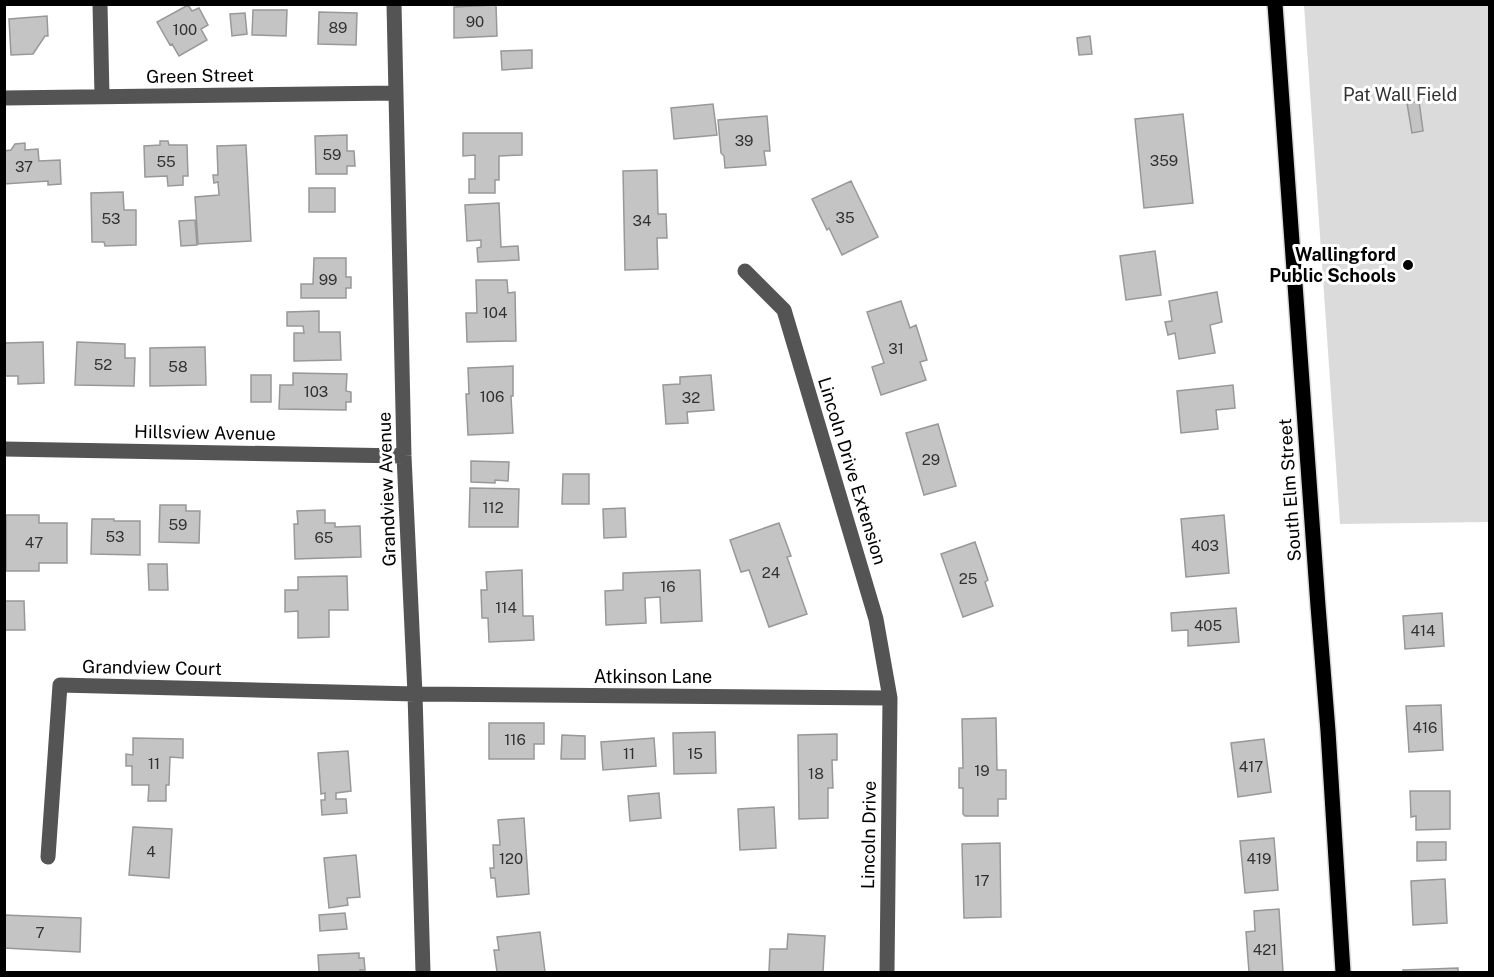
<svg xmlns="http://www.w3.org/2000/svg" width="1494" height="977" font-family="'Public Sans',sans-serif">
  <rect width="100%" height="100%" fill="#fff"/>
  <path fill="#dbdbdb" d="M1304 5H1489V522L1340 524Z"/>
  <path fill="#c4c4c4" stroke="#989898" stroke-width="1.5" d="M188 5 192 11 199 8 208 25 201 29 207 40 179 56 172 44 170 45 157 22Z
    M496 5 497 36 454 38V7Z
    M253 10H287L286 36 252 35Z
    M319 12 357 13 356 45 318 44Z
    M245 13 247 34 232 36 230 14Z
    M47 16 48 36H45L33 54 11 55 9 19Z
    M1090 36 1092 54 1079 55 1077 38Z
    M532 50V68L502 70 501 51Z
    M1419 101 1423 131 1412 133 1407 103Z
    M713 104 717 135 674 139 671 108Z
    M1183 114 1193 203 1144 208 1135 119Z
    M767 116 770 151H764L766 165 725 168 724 156 721 153 718 120Z
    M463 133H522V155L499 156V180H495V193H469V179H475V155L463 156Z
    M347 135V151H354L355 166H347V174H316L315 136Z
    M160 141H168L169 145H187L188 176H183V185L168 186 167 176 145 177 144 146 160 145Z
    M25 143V150L38 149 39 161 60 160 61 184 48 185V181L4 184V151L11 150 15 144Z
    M246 145 251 241 198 244 195 197 219 195 218 182 214 183 213 175H218L217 146Z
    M657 170 658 214H666L667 238H657L658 269 625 270 623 171Z
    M851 181 878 237 842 255 829 228 827 230 812 199Z
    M309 188H335V212H309Z
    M123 192 124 210H136V245L105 246 104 242H92L91 193Z
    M499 203 501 247 518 246 519 260 478 262 477 248 481 247V240L467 241 465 205Z
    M195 220 197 245 181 246 179 221Z
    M1155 251 1161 295 1126 300 1120 256Z
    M314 258H346V277H351V288H346V298H301V284H313Z
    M476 280H507L508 293 515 292 516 341 467 342 466 313H477Z
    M1217 292 1222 322 1210 325 1215 353 1179 359 1175 333 1168 335 1165 322 1172 321 1169 301Z
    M901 301 910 328 916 325 927 360 920 362 926 380 881 395 872 367 884 363 867 312Z
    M319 311V332H340L341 360 294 361V333H304L303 326H287V312Z
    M43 342 44 383 18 384V376H4V343Z
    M77 342 125 344V358H135L134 386 75 385Z
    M205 347 206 385 150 386V348Z
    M513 366V396H511L513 433 468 435 466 394H469L468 368Z
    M293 373 347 374 346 391 351 392V402H346V410L279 409 280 385H293Z
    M251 375H271V402H251Z
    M711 375 714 410 687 412 688 423 666 424 663 385 680 384V377Z
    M1233 385 1235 408 1216 410 1218 429 1181 433 1177 391Z
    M938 424 956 486 924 495 906 433Z
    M471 461 509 462 508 481 495 480V483L471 482Z
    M563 474H589V504H562Z
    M470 488 519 489 518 527H469Z
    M160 505H186V511H200L199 543 159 542Z
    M625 508 626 537 604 538 603 509Z
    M325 510V523H335V527L360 526 361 557 295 559 294 524H298L297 511Z
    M6 515H39V523H67V563H39V571H6Z
    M1224 515 1229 573 1186 577 1181 519Z
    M92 519H114V521H140V555L91 554Z
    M779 523 791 556 787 557 807 614 769 627 749 570 741 572 730 540Z
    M975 542 988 580 985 582 993 606 963 617 941 554Z
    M148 564H167L168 590H149Z
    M522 570 523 616H533L534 640 489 642 488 618H482L481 590H487L486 572Z
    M700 570 702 621 661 623 660 597 645 598 646 623 606 625 605 591 623 590V573Z
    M347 576 348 610H329V637L298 638V611L285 612V590H298V577Z
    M4 601H24L25 630H4Z
    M1236 608 1239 642 1188 646V630L1172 631 1171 613Z
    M1442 613 1444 646 1405 649 1403 616Z
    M1441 705 1443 750 1409 752 1406 706Z
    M996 718 997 770H1006V799H998V816H965L963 814V788H959V768H963L962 719Z
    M489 723H544V744H534V759H489Z
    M715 732 716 773 674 774 673 733Z
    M837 734V760H832L833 788H828V818L799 819 798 735Z
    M562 735 585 736V759H561Z
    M133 738 183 739V758L170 757 169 785H166V801H148L149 785H132V766H126V754L133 755Z
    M654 738 656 766 603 770 601 742Z
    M1264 739 1271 792 1238 797 1231 743Z
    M348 751 351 791 336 793V799H346L347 813 322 815 321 800H325V793L321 794 318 753Z
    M1410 791H1450V829L1416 830V816L1411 817Z
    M659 793 661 818 630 821 628 796Z
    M774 807 776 848 740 850 738 809Z
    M524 818 529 894 497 897 495 878H491L490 868H494L493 845H500L498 820Z
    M133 827 172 829 169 878 129 875Z
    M1274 838 1278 890 1245 893 1240 841Z
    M1417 842H1446V860L1417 861Z
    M1000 843 1001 917 964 918 962 844Z
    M356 855 360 897 347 898 348 905 329 908 324 858Z
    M1445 879 1447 923 1413 925 1411 881Z
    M1279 909 1283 972H1249L1246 932 1255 931 1254 911Z
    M345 913 347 929 320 931 319 915Z
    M4 915 81 918 80 952 4 948Z
    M540 932 545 972H497L494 950H499L497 937Z
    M788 934 825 936 823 972H771L769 971 770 949H787Z
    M359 953V958H364L365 970H360V972H319L318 955Z
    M1458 968V972H1403V970Z"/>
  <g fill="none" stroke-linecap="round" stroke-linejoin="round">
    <g stroke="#dbdbdb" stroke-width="18">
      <path id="major" d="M1275 4 1318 606 1328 731 1343 972"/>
    </g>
    <path stroke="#545454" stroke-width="15" d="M100 4 102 96
      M394 4 404 456 415 694 423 972
      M4 98 396 93
      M745 271 784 310 876 619 890 698 887 972
      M4 449 404 456
      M48 857 60 685 415 694 890 698"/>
    <use href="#major" stroke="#000" stroke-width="15"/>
  </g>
  <circle fill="#000" stroke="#fff" stroke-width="2" cx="1408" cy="265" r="6"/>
  <g text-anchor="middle" stroke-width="6" stroke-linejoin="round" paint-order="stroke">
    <g font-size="15" fill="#313131">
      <text x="475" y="27">90</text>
      <text x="338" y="33">89</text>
      <text x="185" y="35">100</text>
      <text x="744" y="146">39</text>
      <text x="332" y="160">59</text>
      <text x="1164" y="166">359</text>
      <text x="166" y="167">55</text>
      <text x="24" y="172">37</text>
      <text x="845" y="223">35</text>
      <text x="111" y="224">53</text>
      <text x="642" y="226">34</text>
      <text x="328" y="285">99</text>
      <text x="495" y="318">104</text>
      <text x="896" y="354">31</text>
      <text x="103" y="370">52</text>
      <text x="178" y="372">58</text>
      <text x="316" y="397">103</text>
      <text x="492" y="402">106</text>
      <text x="691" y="403">32</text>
      <text x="931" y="465">29</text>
      <text x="493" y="513">112</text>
      <text x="178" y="530">59</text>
      <text x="115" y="542">53</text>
      <text x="324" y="543">65</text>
      <text x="34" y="548">47</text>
      <text x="1205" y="551">403</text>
      <text x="771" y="578">24</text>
      <text x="968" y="584">25</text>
      <text x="668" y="592">16</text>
      <text x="506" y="613">114</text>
      <text x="1208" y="631">405</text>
      <text x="1423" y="636">414</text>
      <text x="1425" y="733">416</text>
      <text x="515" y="745">116</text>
      <text x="629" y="759">11</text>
      <text x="695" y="759">15</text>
      <text x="154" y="769">11</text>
      <text x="1251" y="772">417</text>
      <text x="982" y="776">19</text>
      <text x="816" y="779">18</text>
      <text x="151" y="857">4</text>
      <text x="511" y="864">120</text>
      <text x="1259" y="864">419</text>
      <text x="982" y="886">17</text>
      <text x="40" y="938">7</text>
      <text x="1265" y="955">421</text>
    </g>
    <g font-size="18" fill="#000" stroke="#fff">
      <text transform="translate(200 76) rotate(-1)" y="6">Green Street</text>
      <text transform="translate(205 433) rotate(1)" y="6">Hillsview Avenue</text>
      <text transform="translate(852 471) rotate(73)" y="6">Lincoln Drive Extension</text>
      <text transform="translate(387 489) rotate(-92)" y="6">Grandview Avenue</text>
      <text transform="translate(1290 490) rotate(-94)" y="6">South Elm Street</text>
      <text transform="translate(152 668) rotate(1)" y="6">Grandview Court</text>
      <text x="653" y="683">Atkinson Lane</text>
      <text transform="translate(869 835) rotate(-89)" y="6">Lincoln Drive</text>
    </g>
    <g font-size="18" fill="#323232" stroke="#fff">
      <text x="1400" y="101">Pat Wall Field</text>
    </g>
    <g font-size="18" font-weight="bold" fill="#000" stroke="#fff" text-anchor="end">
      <text x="1396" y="261">Wallingford<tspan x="1396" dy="21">Public Schools</tspan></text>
    </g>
  </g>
  <rect width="1494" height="977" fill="none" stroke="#000000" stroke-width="12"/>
</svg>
